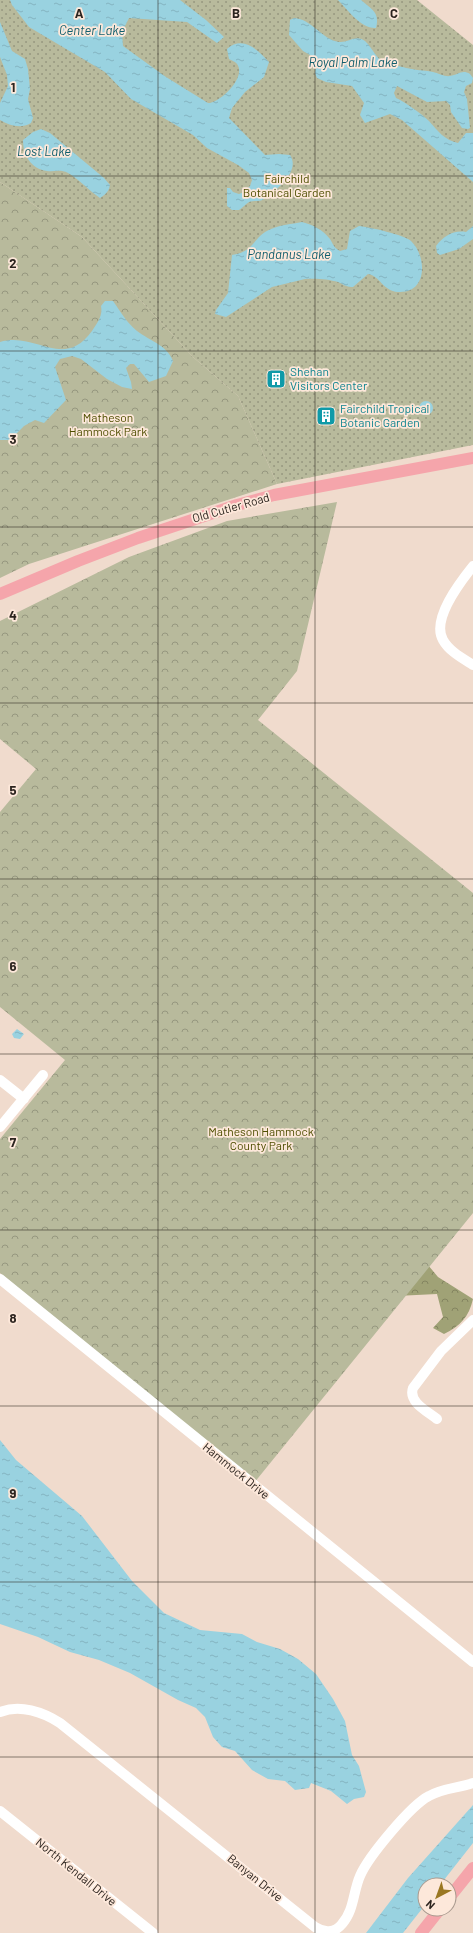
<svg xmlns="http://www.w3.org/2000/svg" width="473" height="1933" font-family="Barlow,sans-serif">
  <defs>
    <pattern id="forest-crowns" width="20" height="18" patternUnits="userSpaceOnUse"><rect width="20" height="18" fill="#a0a276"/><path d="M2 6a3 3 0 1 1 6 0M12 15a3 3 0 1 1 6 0" fill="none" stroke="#838460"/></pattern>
    <pattern id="park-crowns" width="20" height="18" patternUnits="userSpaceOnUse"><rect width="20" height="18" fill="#b8ba9c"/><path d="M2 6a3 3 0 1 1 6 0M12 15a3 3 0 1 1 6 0" fill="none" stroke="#96977f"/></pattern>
    <pattern id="garden-dots" width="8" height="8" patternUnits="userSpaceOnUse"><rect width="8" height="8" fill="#b8ba9c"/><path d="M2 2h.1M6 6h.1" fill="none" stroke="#96977f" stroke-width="1.8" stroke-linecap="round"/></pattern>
    <pattern id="water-ripples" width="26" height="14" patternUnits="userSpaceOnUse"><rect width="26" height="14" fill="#99d2e0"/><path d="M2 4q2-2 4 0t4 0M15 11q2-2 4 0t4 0" fill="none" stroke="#84b4c0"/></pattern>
  </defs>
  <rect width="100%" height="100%" fill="#f0dbcd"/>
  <path fill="url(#forest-crowns)" d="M413 1247 438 1277 473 1299C469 1317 460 1326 444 1334L433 1328 443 1317 437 1294 396 1296Z"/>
  <path fill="url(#park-crowns)" d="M0 182 82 237 193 357 238 396 277 484 29 564 0 578Z
    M337 502 297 671 258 720 473 893V1213L254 1483 0 1273V1139L65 1060 0 1007V812L36 769 0 739V621L129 557 227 521Z"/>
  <path fill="url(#garden-dots)" d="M0 0H417L473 45V445L277 484 238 396 193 357 82 237 0 182Z"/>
  <path fill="url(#water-ripples)" d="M10 0H180L206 20 224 37 217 43 187 22 129 18 122 32 123 46 166 77 208 103C220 103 247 77 237 64 236 62 231 60 229 59L227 49C243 35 258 50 269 62L264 77 245 92 232 108 229 118 265 155 279 154 290 155C301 171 276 191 264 199 260 202 254 200 249 202 246 204 242 208 239 210H232L227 206V188H230L233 192 239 194 244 192 250 186 252 180 249 173 238 165 207 148 193 135 131 99 105 72 29 27 12 5Z
    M338 0H361C372 10 380 12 376 28 361 29 348 10 338 0Z
    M294 18C312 19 321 39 339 42 349 43 355 34 365 41 373 48 379 65 391 65 398 65 404 68 412 69 419 71 426 70 433 72 438 73 445 77 450 76 458 75 462 69 470 74L473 78 472 83 466 86 464 92 467 99 470 128 468 129 462 128 451 112 450 105 446 101 427 102 397 86 394 93 396 98C405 102 422 114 429 121 438 131 444 140 458 143L466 133H473V182L402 120 390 114 365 123 360 115 364 103 352 86 326 82 317 78 315 73 317 59 303 51 289 35 290 20Z
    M0 22 12 51 25 59 28 69 30 89 28 99 33 118 31 123C21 129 10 126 0 120V103L8 86 7 75 0 57Z
    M41 129 50 133 104 178 110 185C109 191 106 194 100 198 91 192 76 177 68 173 60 169 55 172 47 171 31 169 23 155 23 140L33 132Z
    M302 222C313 225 322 229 330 239 333 244 334 248 340 251L347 249 350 231 359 226C369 227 405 235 411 241 427 256 428 294 398 292 383 291 380 276 368 274L353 287C347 287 344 285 338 282 329 279 314 278 305 279L272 287 226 317 215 314 216 310 228 293 232 255C256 251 252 237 271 229 280 225 292 224 302 222Z
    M473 226V239L459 249 440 255 437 253 436 246C444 236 453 230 466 232Z
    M105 301H113C120 311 127 323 137 331 150 341 167 345 173 361L166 376 149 382 134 364H130L126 368 131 382 132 389 122 387 107 379 81 359 72 356 60 359 55 367 66 400 44 423 35 420 24 426 10 440H0V342C36 331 63 371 92 331 97 323 103 316 101 306Z
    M419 408a7 7 0 1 1 14 0a7 7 0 1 1-14 0Z
    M17 1029 24 1034 20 1039 14 1038 12 1034Z
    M0 1440 16 1460 82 1516 132 1581 164 1613 200 1630 242 1634 257 1642 280 1649 298 1659 316 1674 333 1699 345 1721 352 1755 359 1766 366 1792 364 1797 354 1799 347 1804 331 1791 311 1783 309 1788 295 1790 285 1781 268 1779 252 1770 235 1751 222 1747 213 1737 205 1717 196 1708 178 1700 130 1673 99 1660 70 1652 38 1637 0 1624Z
    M473 1805V1843L440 1885H425V1905L403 1933H366L408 1878Z"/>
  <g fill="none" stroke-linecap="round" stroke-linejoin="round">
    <path stroke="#fff" stroke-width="10" d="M473 566C461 581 431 619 443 640 449 651 462 658 473 665
      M0 1080 24 1099
      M0 1127 43 1075
      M0 1279 473 1662
      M437 1419C427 1411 408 1402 413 1388L441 1351 473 1320
      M0 1712C20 1704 43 1712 60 1723L315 1927C324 1933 335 1933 342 1924 354 1911 353 1892 360 1876 368 1857 411 1805 429 1796 443 1788 459 1788 473 1783
      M0 1811 153 1933"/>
    <path stroke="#f5a5ab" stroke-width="12" d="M0 594 78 561 138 538 237 505 274 495 473 458
      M449 1898 473 1868
      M421 1933 440 1909"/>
  </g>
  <path fill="none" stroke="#2c241f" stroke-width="1" stroke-opacity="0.55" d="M158 0V1933M315 0V1933M0 176H473M0 351H473M0 527H473M0 703H473M0 879H473M0 1054H473M0 1230H473M0 1406H473M0 1582H473M0 1757H473"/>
  <defs>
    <g id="building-square" transform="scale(1)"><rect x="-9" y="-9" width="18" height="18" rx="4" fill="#0f9aa8" stroke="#fde8da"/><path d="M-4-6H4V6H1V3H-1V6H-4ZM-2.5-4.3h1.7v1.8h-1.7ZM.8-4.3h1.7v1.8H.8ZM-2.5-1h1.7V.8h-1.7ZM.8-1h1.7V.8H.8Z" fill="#fff"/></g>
  </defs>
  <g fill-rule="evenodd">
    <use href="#building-square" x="276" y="379"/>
    <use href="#building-square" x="326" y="416"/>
  </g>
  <g text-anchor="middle" stroke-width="3.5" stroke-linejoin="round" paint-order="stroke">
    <g font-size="12" fill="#4e4e00" stroke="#fde8da">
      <text x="287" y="183">Fairchild<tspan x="287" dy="14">Botanical Garden</tspan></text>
      <text x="108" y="422">Matheson<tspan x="108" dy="14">Hammock Park</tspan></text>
      <text x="261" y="1136">Matheson Hammock<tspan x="261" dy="14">County Park</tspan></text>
    </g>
    <g font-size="12" fill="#0d838f" stroke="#fde8da" text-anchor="start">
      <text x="290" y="376">Shehan<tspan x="290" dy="14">Visitors Center</tspan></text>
      <text x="340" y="413">Fairchild Tropical<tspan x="340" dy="14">Botanic Garden</tspan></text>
    </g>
    <g font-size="12" fill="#2c241f" stroke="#fde8da">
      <text transform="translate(231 508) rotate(-16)" y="4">Old Cutler Road</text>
      <text transform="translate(236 1471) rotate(39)" y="4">Hammock Drive</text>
      <text transform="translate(76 1872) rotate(39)" y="4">North Kendall Drive</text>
      <text transform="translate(255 1878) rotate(39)" y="4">Banyan Drive</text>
    </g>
    <g font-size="13" font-style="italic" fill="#115e6d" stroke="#fde8da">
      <text x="92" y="35">Center Lake</text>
      <text x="353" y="67">Royal Palm Lake</text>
      <text x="44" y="156">Lost Lake</text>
      <text x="289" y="259">Pandanus Lake</text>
    </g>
  </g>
  <g font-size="13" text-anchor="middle" font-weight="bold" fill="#2c241f" stroke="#fde8da" stroke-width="3.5" stroke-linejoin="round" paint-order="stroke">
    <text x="79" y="18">A</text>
    <text x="236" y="18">B</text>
    <text x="394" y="18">C</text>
    <text x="13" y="92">1</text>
    <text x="13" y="268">2</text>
    <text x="13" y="444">3</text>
    <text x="13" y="620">4</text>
    <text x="13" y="795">5</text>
    <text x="13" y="971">6</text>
    <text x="13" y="1147">7</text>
    <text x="13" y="1323">8</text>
    <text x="13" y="1498">9</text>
  </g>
  <g transform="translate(437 1897) rotate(221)"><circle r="19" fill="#fde8da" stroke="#a99a8f"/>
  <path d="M0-3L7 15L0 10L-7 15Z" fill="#9a7722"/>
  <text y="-6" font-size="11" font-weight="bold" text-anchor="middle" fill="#2c241f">N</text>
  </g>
</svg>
